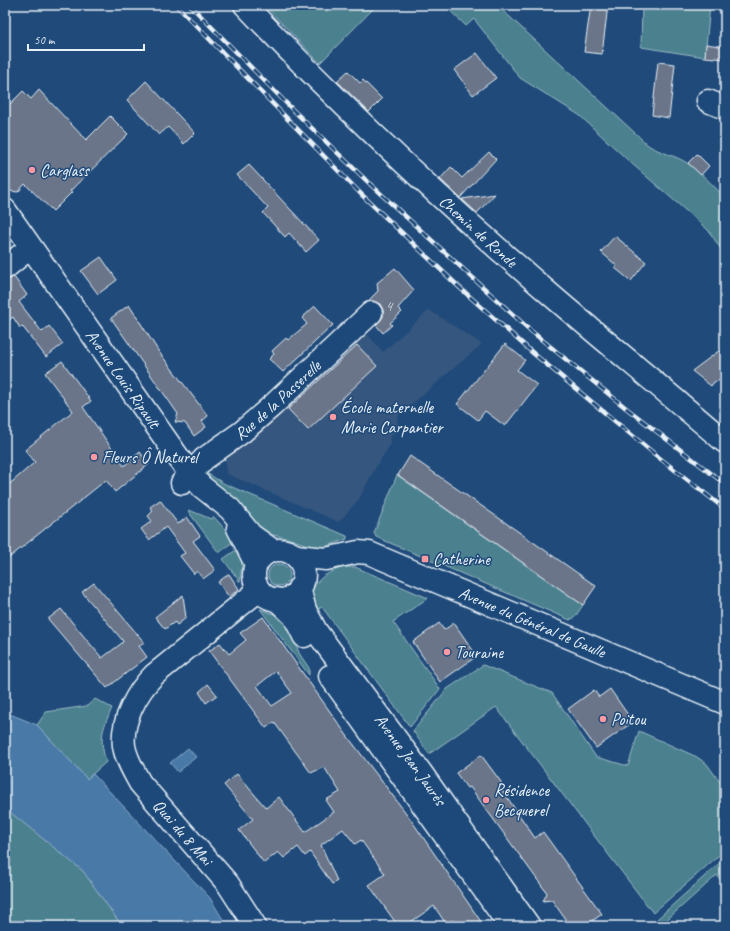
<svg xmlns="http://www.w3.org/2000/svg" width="730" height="931" font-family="Caveat,sans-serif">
  <rect width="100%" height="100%" fill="#1f4a7a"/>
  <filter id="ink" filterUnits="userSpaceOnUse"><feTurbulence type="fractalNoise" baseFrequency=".025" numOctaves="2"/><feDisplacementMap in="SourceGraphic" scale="8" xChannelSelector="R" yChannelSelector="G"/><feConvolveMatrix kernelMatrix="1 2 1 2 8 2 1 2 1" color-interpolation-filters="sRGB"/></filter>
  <g filter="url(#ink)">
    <path fill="#36577e" d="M429 310 482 344 399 415 397 421 399 426 389 439 392 442 374 470 359 499 339 522 227 474 225 458 362 328 383 352Z"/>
    <path fill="#4c818f" stroke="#9ab9c4" d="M264 5H377L320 63Z
      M444 5H497L648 145C660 153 675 155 687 163 701 172 713 186 725 197V255L708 230 631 163 579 115 520 78 474 19 466 26Z
      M642 5H710L705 57 641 47Z
      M208 474 225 484 347 536V539L322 548 314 547 290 539 265 533 208 477Z
      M397 475 583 605 575 617 570 620 376 537 374 533Z
      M189 510 211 519 213 516 235 540 219 553 188 511Z
      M239 548 242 563 240 582 223 559Z
      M268 575a11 11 0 1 1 22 0a11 11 0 1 1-22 0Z
      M344 567H355L428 598 393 622 440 689 410 727 322 607 315 611C314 606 312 600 312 595 313 579 331 571 344 567Z
      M260 609 282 617 291 630 299 653 309 668V675Z
      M483 665 552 693 596 757 628 766 639 731 697 757 707 764 725 789V850L653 913 496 707 429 754 413 731 447 689Z
      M95 699 112 708C102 730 99 738 106 762L87 779 37 725 46 712 87 706Z
      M5 808 83 871 122 926H5Z
      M725 858V887L717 875 661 925 657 919Z"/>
    <path fill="#4a79a7" stroke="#89a9c7" d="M5 712 37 725 87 779 93 774 210 898 227 926H122L83 871 5 808Z
      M188 748 196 757 178 772 170 763Z"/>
    <path fill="#6a7589" stroke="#e8f1f8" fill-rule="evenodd" d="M591 5H608L602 54 584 52Z
      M706 44 725 47V59L705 57Z
      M477 53 496 78 473 95 454 70Z
      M658 62 675 64 669 118 652 115Z
      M348 71 360 83 363 80 382 99 369 112 337 81Z
      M146 81 195 133 184 144 168 127 159 135 127 100Z
      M39 90 86 140 110 116 128 134 70 191 72 192 53 211 25 184 18 192 10 191 5 185V109L23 91 31 99Z
      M489 152 496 159 460 198 440 179 451 167 462 178Z
      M697 154 709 166 701 175 688 163Z
      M249 165 319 240 306 252 289 233 285 237 263 213 268 208 237 175Z
      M495 194 477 213 462 199Z
      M615 236 646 262 631 281 615 268 617 266 601 252Z
      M101 257 117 280 98 294 81 271Z
      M395 268 414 290 398 308 402 312 390 323 392 325 383 333 376 325 383 317V310L380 304 369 300 378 291 377 283Z
      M14 277 27 295 19 302 42 332 49 326 63 344 46 357 22 326 20 328 13 317 5 323V280Z
      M129 305 159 352 208 416 202 421 206 427 194 436 185 423 175 422 178 414 111 318Z
      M315 306 333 325 283 372 269 359 274 354 272 351 286 338 288 340 307 324 302 318Z
      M505 344 525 360 517 370 537 385 505 426 485 411 478 420 457 404Z
      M357 345 377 366 308 430 288 409Z
      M720 350 725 368V379L714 382 711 386 692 371Z
      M62 361 91 401 83 407 124 466 140 452 149 464 115 492 106 480 5 561V488L35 462 25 450 73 411 45 373Z
      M410 456 596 586 583 605 398 475Z
      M160 500 178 524 187 517 200 536 193 541 215 570 203 579 197 571 194 574 180 556 185 553 166 527 149 540 141 529 152 521 148 516 153 511 150 507Z
      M229 574 239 589 229 597 218 582Z
      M94 583 144 642 139 646 147 657 107 688 48 619 61 609 102 658 122 643 123 641 82 592Z
      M183 595 186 618 177 625 175 622 165 629 155 617Z
      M263 617 348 737 409 817 484 926H456L452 920 446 924 434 906 405 926H398L369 885 385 874 361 840 355 844 343 829 321 845 337 881 332 884 310 852 305 856 298 847 284 858 278 852 264 863 239 830 253 819 224 785 237 774 266 808 279 797 305 832 334 812 326 800 340 792 324 767 311 773 274 722 266 728 209 651 220 643 229 654 246 640 240 633ZM276 671 292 693 272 706 257 686Z
      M439 623 444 630 454 623 477 656 440 682 413 642Z
      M208 684 217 695 206 703 199 692Z
      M610 689 633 722 596 748 568 709 594 690 599 697Z
      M481 755 501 782 502 790 535 838 543 832 602 914 585 926H570L552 900 543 901 547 893 470 787 467 788 456 773Z"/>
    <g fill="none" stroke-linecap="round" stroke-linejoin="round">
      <g stroke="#e8f1f8" stroke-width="25">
        <g id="minor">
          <path id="s1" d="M245 5C342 107 444 203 551 295 608 344 667 392 725 442"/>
          <path d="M708 101 725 108"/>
          <path d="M5 268 21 255"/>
          <path id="s2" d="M182 483 204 459 242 432 273 405 371 313"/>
          <path d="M255 926 228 884 140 783C134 772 126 759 124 746 121 721 137 692 154 675L259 590"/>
        </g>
      </g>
      <g stroke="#e8f1f8" stroke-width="25">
        <g id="major">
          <path id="s3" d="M5 210 190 474 202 487 230 509 251 535 272 550"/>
          <path d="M238 528 256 564"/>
          <circle cx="279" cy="575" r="25"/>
          <path id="s4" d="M296 556 326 559 358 552 369 553 725 703"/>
          <path id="s5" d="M299 588 305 610 316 631 422 774 529 926"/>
          <path d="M276 599 294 616 304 636"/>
          <path d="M330 676 510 926"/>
        </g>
      </g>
      <use href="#minor" stroke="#1f4a7a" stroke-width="22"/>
      <use href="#major" stroke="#1f4a7a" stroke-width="22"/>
      <g stroke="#e8f1f8" stroke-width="4.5">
        <path id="rail" d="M176 5 361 194 459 287 534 354 657 456 725 509
          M190 5 293 110 370 184 531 331 626 408 725 484"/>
      </g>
      <use href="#rail" stroke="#1f4a7a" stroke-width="3" stroke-dasharray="9" stroke-linecap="butt"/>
    </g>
  </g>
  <g fill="#ff9aa2" stroke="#1f4a7a" stroke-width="1.5">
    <circle cx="32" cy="170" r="4"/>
    <circle cx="333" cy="417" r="4"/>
    <circle cx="94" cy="457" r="4"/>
    <rect x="421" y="555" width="8" height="8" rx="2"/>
    <circle cx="447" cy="652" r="4"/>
    <circle cx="603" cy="719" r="4"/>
    <circle cx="486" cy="800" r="4"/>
  </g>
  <g text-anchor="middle" stroke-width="3" stroke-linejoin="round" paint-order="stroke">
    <g font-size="15" fill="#c8d2dc">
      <text x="389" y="311">4</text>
    </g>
    <g font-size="17" fill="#e8f1f8" stroke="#1f4a7a" text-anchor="start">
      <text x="40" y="176">Carglass</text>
      <text x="341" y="413">École maternelle<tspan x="341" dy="20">Marie Carpantier</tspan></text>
      <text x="102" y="463">Fleurs Ô Naturel</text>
      <text x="433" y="565">Catherine</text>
      <text x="455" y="658">Touraine</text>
      <text x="611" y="725">Poitou</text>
      <text x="494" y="796">Résidence<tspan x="494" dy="20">Becquerel</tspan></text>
    </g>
    <g font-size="17" fill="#e8f1f8" stroke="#1f4a7a">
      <text dy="6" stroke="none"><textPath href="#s1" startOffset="325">Chemin de Ronde</textPath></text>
      <text dy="6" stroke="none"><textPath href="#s3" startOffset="206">Avenue Louis Ripault</textPath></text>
      <text dy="6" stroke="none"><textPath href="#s2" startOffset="127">Rue de la Passerelle</textPath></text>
      <text dy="6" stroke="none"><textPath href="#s4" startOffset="251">Avenue du Général de Gaulle</textPath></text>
      <text dy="6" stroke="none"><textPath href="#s5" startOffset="206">Avenue Jean Jaurès</textPath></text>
      <text transform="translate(183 832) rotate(49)" y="6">Quai du 8 Mai</text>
    </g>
  </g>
  <rect width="730" height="931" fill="none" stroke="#1f4a7a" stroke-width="20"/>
  <rect x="10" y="10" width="710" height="911" fill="none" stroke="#e8f1f8" stroke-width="1.5" filter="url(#ink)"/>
  <path d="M28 44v6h116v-6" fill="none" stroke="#e8f1f8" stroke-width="2"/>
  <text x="34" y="44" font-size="12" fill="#e8f1f8" stroke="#1f4a7a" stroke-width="3" paint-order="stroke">50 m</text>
</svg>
